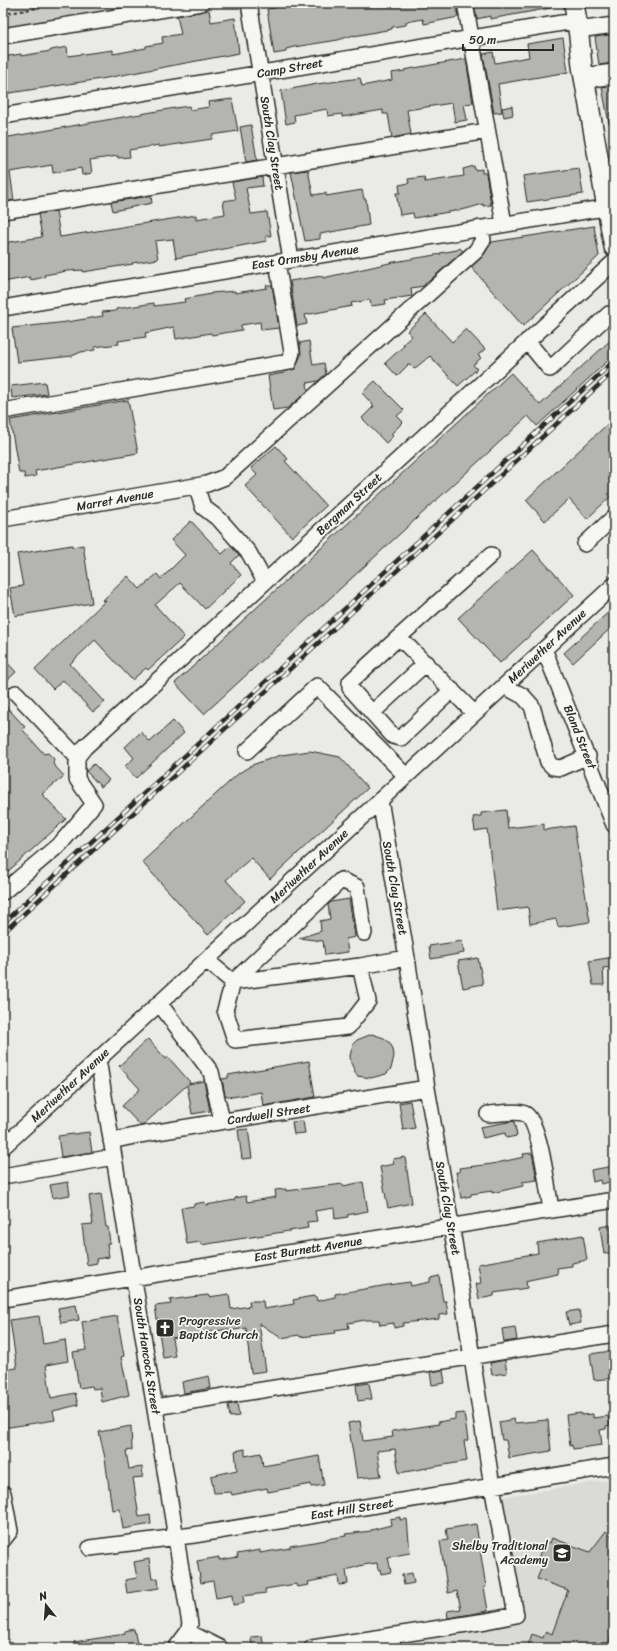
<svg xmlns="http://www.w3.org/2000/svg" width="617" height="1651" font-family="Sriracha,sans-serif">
  <rect width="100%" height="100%" fill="#eaeae6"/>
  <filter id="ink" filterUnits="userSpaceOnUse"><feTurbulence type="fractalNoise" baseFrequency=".025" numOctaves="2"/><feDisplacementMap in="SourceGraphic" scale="8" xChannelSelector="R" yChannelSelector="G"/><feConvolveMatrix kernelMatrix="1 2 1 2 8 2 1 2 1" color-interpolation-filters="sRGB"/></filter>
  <g filter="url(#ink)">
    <path fill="#dadad6" d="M614 1479V1648H333L510 1619 502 1497Z"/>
    <path fill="#cacac7" stroke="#7a7a79" d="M3 3H173L3 30Z"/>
    <path fill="#b4b4b1" stroke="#2b2b2b" d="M275 3H456L458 17 424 24 423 19 406 22V25L392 27V29L354 36V35L338 40 294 47 286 49V52L274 54 267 9 276 8Z
      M474 3H551V8L490 19V16L477 19Z
      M209 10 211 22 235 18 239 53 101 79 3 94V57L21 54V56L51 51V50L67 47 68 56 113 50V54L146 48V46L163 43 162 37 181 34 177 16Z
      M614 34V63L599 65 595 37Z
      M563 38 568 72 498 84 502 112 494 113 483 54 493 52 495 63 529 57 527 44Z
      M466 59 473 103 464 104 467 120 455 122 452 103 407 110 411 134 392 138 388 114H383V110L342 117V114L328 116 327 109 294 115 295 122 286 124 281 91 317 84 360 78 362 86 392 80 391 73 405 71 404 70 431 65Z
      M614 85V123L609 124 602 87Z
      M232 99 238 131 212 135V139L159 147V145L129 150 130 157 118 158V156L90 160 92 173 82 175 81 168 53 173 52 165 10 172 14 200 4 202 3 138 175 108 189 106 190 110 209 107 208 102Z
      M512 106 513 115 504 117 502 108Z
      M251 125 257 160 246 162 240 127Z
      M474 166 475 170 482 169V173H486L491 205 483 206V204L466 209 414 218 413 213 400 215 396 193H400L399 185 409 183 408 179 424 177 425 182 464 176 463 169Z
      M579 168 583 194 527 202 523 176Z
      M308 170 313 195 326 193V196L362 190 364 199H366L369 225 320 234V239L305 241 291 172Z
      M262 177 263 186 246 188 251 214 267 212 271 236H266L267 241 176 258 173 239 155 241 158 259 132 263 133 264 83 272V270L67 271 44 275 45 277 31 280 30 277 3 282V243L42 237 38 214 56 211 60 237 196 215V219L225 214 223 201 236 199 232 182Z
      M151 196 152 203 113 211 111 202Z
      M594 226 599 256 523 326 471 267 483 256 492 242Z
      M460 248 463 251 429 281 426 282 424 286 411 288 412 296 385 300 386 304 371 306 370 300 351 303 352 306 305 315 307 324 297 326 290 281 322 276 323 278 394 262 441 254 440 253 457 250Z
      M266 285H272L279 328 261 330 260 322 241 325 242 330 212 335 211 333 176 339 174 327 145 333 146 337 118 341 119 344 94 347 95 350 81 352 72 356 17 362 12 328 67 322 103 316 102 312 116 311V309L154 303V306L185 302 184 299 211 294V293L235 291V293L267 288Z
      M426 314 452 342 466 329 485 349 478 355 481 358 473 365 477 369 458 386 430 356 414 369 409 364 397 376 385 363 405 345 403 344 412 336 407 331Z
      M614 337V355L537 426 528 416 204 714 175 683 511 373 540 405Z
      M309 341 313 365 324 363 326 374 318 381 307 383 308 391 288 408 273 410 268 376 284 373V372L295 369 301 355 300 343Z
      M375 381 404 410 397 416 403 422 391 434 393 436 386 443 362 418 374 406 362 393Z
      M45 382 47 394 12 398 11 386Z
      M128 400 138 453 35 471 36 476 25 478 24 473H19L10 420Z
      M614 418V493L587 519 569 499 545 521 526 500Z
      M276 446 288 459 285 461 326 506 292 537 245 486 257 475 251 468Z
      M191 521 222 554 231 546 239 555 231 563 241 575 205 609 180 583 155 605 184 637 148 670 146 668 132 680 95 640 70 664 105 702 93 712 63 680 53 689 35 669 106 600 102 601 128 576 140 589 157 574 161 579 185 555 171 540Z
      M72 545V547L83 545 92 603 15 616 10 588 23 586 17 554Z
      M533 550 574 595 500 663 458 618Z
      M614 607V625L573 663 564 653Z
      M3 658 16 672 3 684Z
      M3 703 25 727 22 729 44 754 48 753 54 759 53 764 64 776 42 794 66 819 3 876Z
      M173 721 184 733 136 778 125 766 134 758 125 747 141 732 150 742Z
      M310 751 340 757 368 788 270 879 251 858 226 880 245 901 208 935 142 862 239 773 252 765 281 755Z
      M94 764 109 780 101 787 86 771Z
      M506 810 508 828 544 824V830L574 826 590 922 558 927 556 919 530 924 528 907 497 911 487 829 475 831 473 817 481 816V813Z
      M349 899 355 937 346 939 348 952 325 955 323 941 299 938 321 931 320 921 330 919 328 905 331 902Z
      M462 941 464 953 431 959 429 946Z
      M614 957V967L603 968 604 985H593L589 961Z
      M478 958 483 984 463 988 458 961Z
      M372 1034 384 1038 390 1043 393 1049 394 1056 391 1069 386 1074 371 1078 357 1076 351 1063 350 1056 353 1044 357 1040Z
      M148 1039 166 1059 168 1057 190 1082 188 1084 204 1081 210 1111 192 1114 187 1085 143 1125 141 1126 122 1106 140 1089 119 1066Z
      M309 1061 315 1097 263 1106 261 1092 232 1097 225 1095 222 1079 228 1078V1075Z
      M410 1101 415 1128 403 1130 399 1103Z
      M303 1121 305 1133 294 1134 292 1122Z
      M514 1121 517 1136 506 1138 505 1133 483 1138 480 1127Z
      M248 1129 252 1158 242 1159 238 1130Z
      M89 1132 92 1152 61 1157 58 1136Z
      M532 1153 537 1180 522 1182 523 1186 492 1193V1191L471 1194V1196L461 1198 456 1172H460L459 1168 492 1164 524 1157 523 1154Z
      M405 1157 412 1203 388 1208 380 1167 394 1164 393 1159Z
      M614 1166V1181L601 1184 600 1180 593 1182 591 1170Z
      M68 1182 70 1195 53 1198 50 1185Z
      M363 1182 368 1211 347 1215 348 1217 335 1219 334 1208 315 1211 317 1221 307 1222 308 1228 201 1245 200 1242 187 1244 181 1208 194 1206V1204L205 1202 206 1205 235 1200V1198L246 1196 247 1202 276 1197 275 1190 286 1189V1191L343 1184V1186Z
      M101 1194 106 1227H108L110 1243H107L109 1257 96 1259 97 1263 87 1265 82 1225 93 1224 89 1196Z
      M610 1225 612 1243H614V1252L604 1254 600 1227Z
      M583 1235 587 1260 572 1263V1266L557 1268 558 1274 529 1280 526 1281 527 1288 494 1293V1296L479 1299 476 1284 481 1283 478 1264 538 1253 537 1243Z
      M439 1276 443 1301H446L448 1314 439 1315V1319L403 1323V1326L394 1328V1323L380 1325 379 1320H365L348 1323 349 1328 335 1330 336 1333 300 1337 299 1335 281 1338 259 1323 266 1371 251 1373 246 1328 229 1331V1329L172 1338 175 1356 163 1358 155 1306 171 1304 170 1300 191 1297 208 1295 209 1297 229 1294 231 1309 250 1306 249 1301H263L264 1309 294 1304 293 1300 307 1297 316 1296 317 1301 335 1297V1294L388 1285 410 1282 411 1286 430 1282V1278Z
      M76 1305 79 1320 61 1323 58 1308Z
      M579 1310 581 1323 569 1325 566 1312Z
      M39 1316 43 1344 65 1340 68 1361 46 1365 51 1398 75 1393 78 1405 53 1411 55 1420 3 1428V1370L17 1368 10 1320Z
      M117 1316 124 1356 121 1357 129 1395 102 1402 100 1388 93 1389 92 1386 79 1388 73 1352 86 1350 82 1322Z
      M515 1327 517 1340 504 1342 502 1329Z
      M611 1351 614 1378 594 1380 590 1354Z
      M505 1360 507 1373 492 1375 490 1363Z
      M443 1370 445 1383 432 1385 430 1372Z
      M209 1376 211 1388 184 1393 182 1382Z
      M369 1383 372 1399 358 1401 356 1385Z
      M237 1403 239 1416 230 1417 228 1405Z
      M464 1413 468 1440 464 1441 467 1461 399 1473 395 1449 377 1451 381 1476 357 1478 348 1423 360 1421 363 1441 393 1437 392 1431 439 1424 438 1422 455 1419V1414Z
      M581 1413V1415L593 1414V1418L608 1416 610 1425 606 1426V1429L600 1430 602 1445 573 1449 572 1445 570 1446 566 1415Z
      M514 1419 515 1423 548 1420 551 1451 509 1458 506 1440H502L499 1422Z
      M131 1426 132 1450 126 1451 129 1469 142 1467 143 1477 133 1478 139 1517 150 1515 151 1524 123 1529 120 1509 112 1510 105 1458 99 1432Z
      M245 1449V1456L261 1453 263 1466 319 1456 324 1485 311 1487V1484L268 1492 267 1488 232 1495 231 1492 214 1493 211 1476 237 1470 235 1451Z
      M400 1517V1520L407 1519 410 1553 388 1557 391 1572 381 1574 380 1569 378 1570 377 1563 363 1565 346 1570 348 1584 339 1585 338 1576 308 1582 309 1585 297 1587 296 1584 265 1589 266 1593 243 1596 244 1603 233 1605 232 1595 216 1598 213 1581 201 1583 197 1561 219 1557V1560L238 1557 237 1554 260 1550V1553L290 1548V1546L326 1540V1539L346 1536 345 1534 371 1531V1530L391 1525 390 1519Z
      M476 1524 486 1587H484L488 1611 448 1618 447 1611 461 1609 457 1591 448 1593 440 1541 448 1540 446 1529Z
      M606 1531 614 1538V1637L611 1636 607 1648H527L532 1634 543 1638 546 1631 552 1634 568 1590 537 1579 544 1561 538 1559 544 1541 550 1543 552 1538 590 1552Z
      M149 1559 152 1579 158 1578 159 1588 127 1593 125 1580 137 1578 134 1562Z
      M412 1573 414 1583 404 1585 402 1575Z
      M134 1629 138 1648H74V1642L125 1634V1631Z
      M262 1636 264 1648H252L251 1637Z"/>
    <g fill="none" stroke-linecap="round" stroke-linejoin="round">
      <g stroke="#2b2b2b" stroke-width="18">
        <path id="minor" d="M249 3 291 260
          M465 3 504 224
          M578 30 614 25
          M3 36 201 3
          M3 116 562 23 577 22
          M3 211 487 131
          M3 308 591 210 608 208
          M527 341 550 369 609 314
          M3 411 289 362 292 352 277 262
          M196 486 203 507 220 520 249 553 265 582
          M3 519 207 484 225 477 476 251 483 240 480 228
          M585 544 614 517
          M399 637 491 555
          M544 649 614 825
          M504 686 523 696 532 706 548 762 553 767 561 768 588 756
          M452 690 401 738 393 736 350 688V682L399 637 474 713
          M372 713 426 663
          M247 751 317 686 406 776
          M77 757 85 747 614 262
          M3 892 61 843 94 804 77 779V757L16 693
          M206 960 233 982 360 966 407 958
          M360 966 368 1001 348 1027 235 1040 225 1010 233 982 341 880 357 887 364 933
          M159 1003 211 1072 222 1121
          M98 1059 190 1624 188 1632 176 1648
          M488 1114C497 1114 518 1110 525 1114 540 1121 548 1192 551 1210
          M111 1141 139 1135 427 1088
          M3 1147 614 585
          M3 1176 114 1157
          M3 1299 614 1200
          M155 1407 614 1334
          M3 1493 10 1531 3 1540
          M90 1548 194 1535 614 1466
          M188 1632 220 1648
          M312 1648 486 1621 516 1615 492 1486 454 1242 427 1088 407 958 380 800"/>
      </g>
      <g stroke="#2b2b2b" stroke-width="22">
        <path id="major" d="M574 3 579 36 582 66 614 247
          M584 78 614 74"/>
      </g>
      <path stroke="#2b2b2b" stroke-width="2" stroke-dasharray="3 3" stroke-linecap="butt" d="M3 14 66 3"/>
      <use href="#minor" stroke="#f6f6f2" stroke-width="15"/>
      <use href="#major" stroke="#f6f6f2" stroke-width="19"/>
      <g stroke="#2b2b2b" stroke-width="4.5">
        <path id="rail" d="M3 923 614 361
          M3 933 614 371"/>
      </g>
      <use href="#rail" stroke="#f6f6f2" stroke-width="3" stroke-dasharray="9" stroke-linecap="butt"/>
    </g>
  </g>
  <defs>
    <g id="church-square" transform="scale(1)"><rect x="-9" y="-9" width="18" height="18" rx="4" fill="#2b2b2b" stroke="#f6f6f2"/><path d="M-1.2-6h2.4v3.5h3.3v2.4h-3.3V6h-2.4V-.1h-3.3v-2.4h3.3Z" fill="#fff"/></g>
    <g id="school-square" transform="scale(1)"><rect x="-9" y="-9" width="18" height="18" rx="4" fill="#2b2b2b" stroke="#f6f6f2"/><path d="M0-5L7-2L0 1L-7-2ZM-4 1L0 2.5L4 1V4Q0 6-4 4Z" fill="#fff"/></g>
  </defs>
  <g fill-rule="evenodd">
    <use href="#church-square" x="165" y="1328"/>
    <use href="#school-square" x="562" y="1553"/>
  </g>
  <g text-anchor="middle" stroke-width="3.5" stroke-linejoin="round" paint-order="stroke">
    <g font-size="12" fill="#2b2b2b" stroke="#f6f6f2">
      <text transform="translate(290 68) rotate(-10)" y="4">Camp Street</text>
      <text transform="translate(272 143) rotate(81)" y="4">South Clay Street</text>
      <text transform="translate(305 257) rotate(-9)" y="4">East Ormsby Avenue</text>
      <text transform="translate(115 500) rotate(-10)" y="4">Marret Avenue</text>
      <text transform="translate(349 504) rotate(-43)" y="4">Bergman Street</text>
      <text transform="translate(547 646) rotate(-43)" y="4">Meriwether Avenue</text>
      <text transform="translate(580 737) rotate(68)" y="4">Bland Street</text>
      <text transform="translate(309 866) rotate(-43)" y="4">Meriwether Avenue</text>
      <text transform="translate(395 888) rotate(80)" y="4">South Clay Street</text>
      <text transform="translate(70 1085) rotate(-43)" y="4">Meriwether Avenue</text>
      <text transform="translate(269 1114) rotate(-9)" y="4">Cardwell Street</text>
      <text transform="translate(448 1208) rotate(80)" y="4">South Clay Street</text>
      <text transform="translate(308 1249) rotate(-9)" y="4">East Burnett Avenue</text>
      <text transform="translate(147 1356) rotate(81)" y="4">South Hancock Street</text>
      <text transform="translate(352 1509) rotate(-9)" y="4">East Hill Street</text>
    </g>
    <g font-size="12" fill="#2b2b2b" stroke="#f6f6f2" text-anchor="start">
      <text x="179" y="1325">Progressive<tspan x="179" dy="14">Baptist Church</tspan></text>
      <text x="548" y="1550" text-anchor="end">Shelby Traditional<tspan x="548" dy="14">Academy</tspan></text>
    </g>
  </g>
  <rect width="617" height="1651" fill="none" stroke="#f6f6f2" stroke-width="16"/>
  <rect x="8" y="8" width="601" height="1635" fill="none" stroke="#2b2b2b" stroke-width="1.5" filter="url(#ink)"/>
  <g transform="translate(46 1605) rotate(343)" stroke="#f6f6f2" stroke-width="3" paint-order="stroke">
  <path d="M0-3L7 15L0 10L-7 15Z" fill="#2b2b2b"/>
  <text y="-6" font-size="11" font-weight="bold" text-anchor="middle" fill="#2b2b2b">N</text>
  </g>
  <path d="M463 44v6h90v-6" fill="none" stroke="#2b2b2b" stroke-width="2"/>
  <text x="469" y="44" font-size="12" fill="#2b2b2b" stroke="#f6f6f2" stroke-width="3" paint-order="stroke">50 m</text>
</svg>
